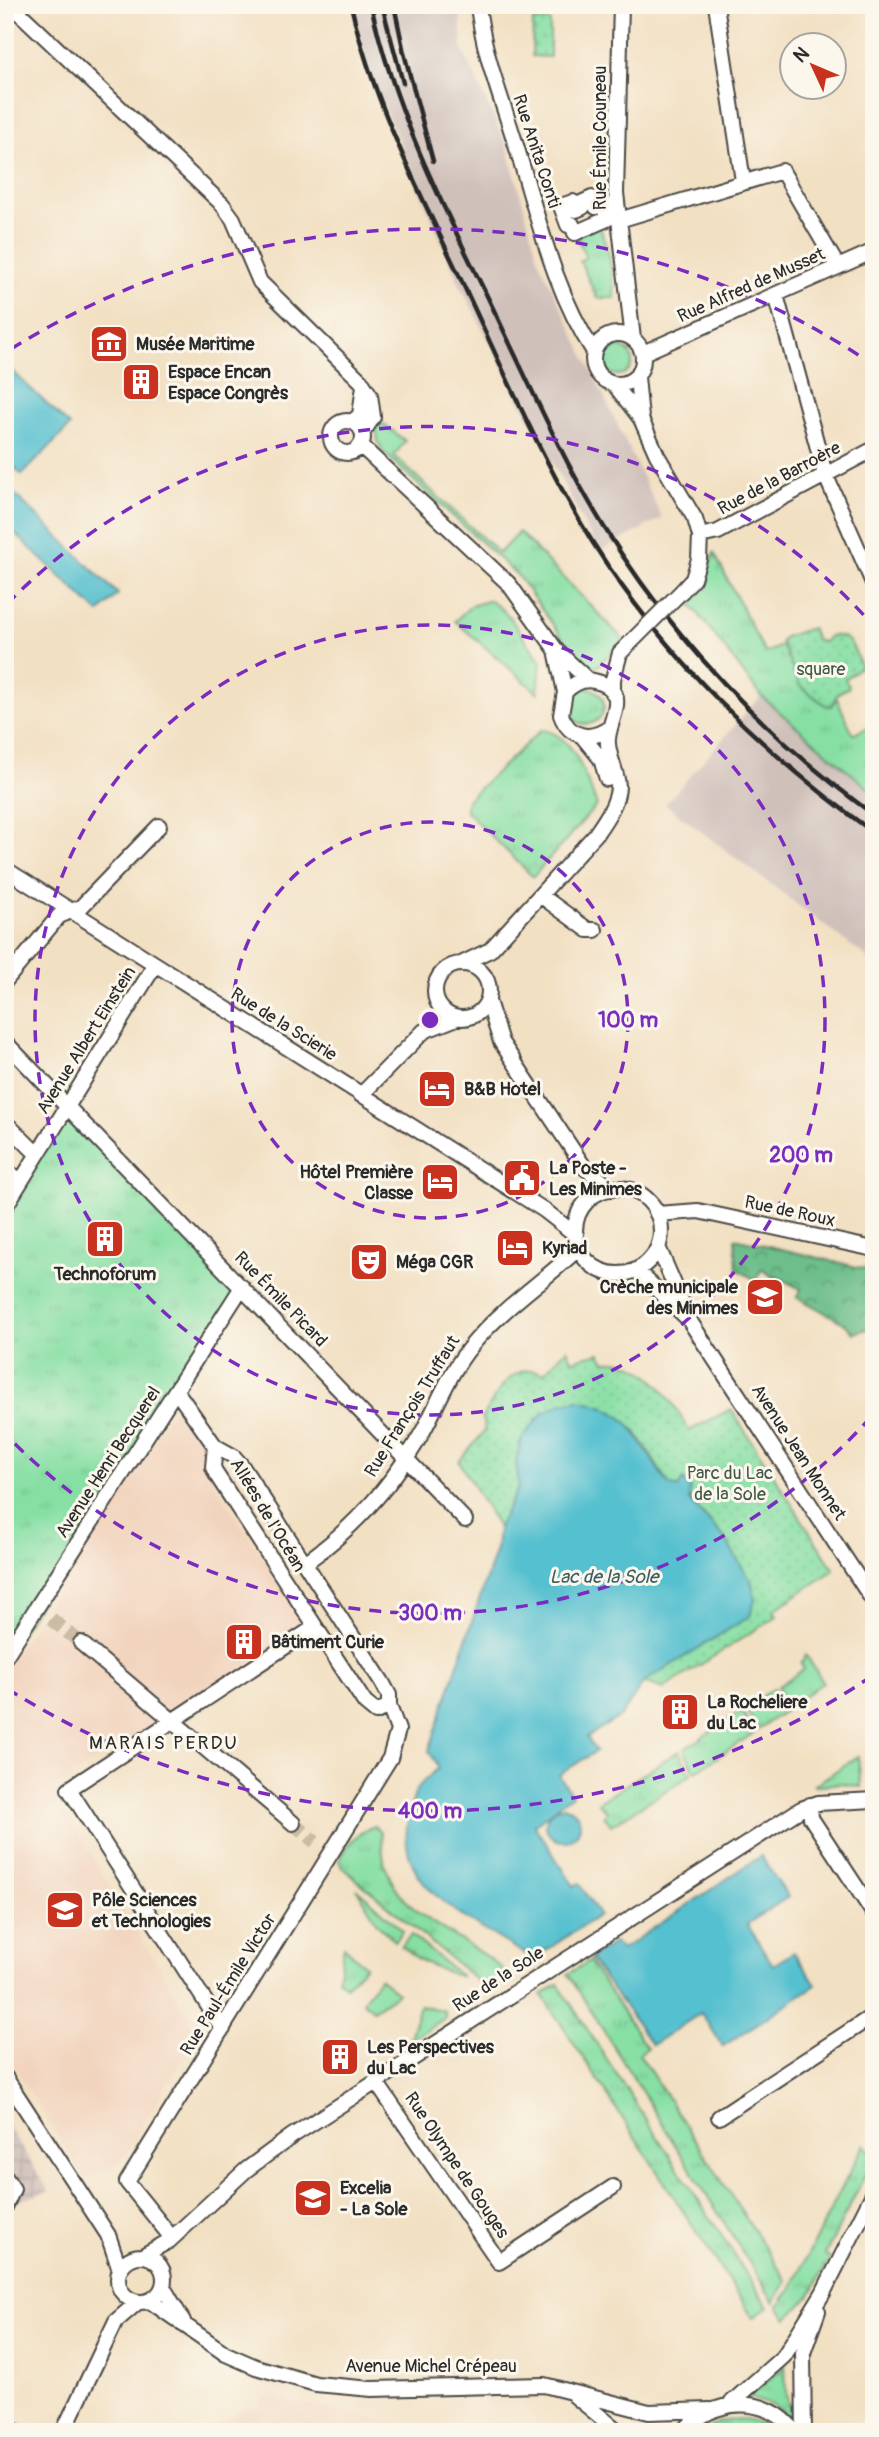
<svg xmlns="http://www.w3.org/2000/svg" width="879" height="2437" font-family="Pangolin,sans-serif">
  <defs>
    <pattern id="industrial-grid" width="8" height="8" patternUnits="userSpaceOnUse" patternTransform="scale(1.75)"><rect width="8" height="8" fill="#cfc0ba"/><path d="M0 4h8M4 0v8" fill="none" stroke="#b2a5a0"/></pattern>
    <pattern id="grass-tufts" width="24" height="20" patternUnits="userSpaceOnUse" patternTransform="scale(1.75)"><rect width="24" height="20" fill="#87dfa4"/><path d="M3 7l-1-3M5 7V3M7 7l1-3M15 17l-1-3M17 17v-4M19 17l1-3" fill="none" stroke="#75c08d"/></pattern>
    <pattern id="forest-crowns" width="20" height="18" patternUnits="userSpaceOnUse" patternTransform="scale(1.75)"><rect width="20" height="18" fill="#6dbe8a"/><path d="M2 6a3 3 0 1 1 6 0M12 15a3 3 0 1 1 6 0" fill="none" stroke="#5a9b71"/></pattern>
    <pattern id="park-dots" width="8" height="8" patternUnits="userSpaceOnUse" patternTransform="scale(1.75)"><rect width="8" height="8" fill="#87dfa4"/><path d="M2 2h.1M6 6h.1" fill="none" stroke="#75c08d" stroke-width="1.8" stroke-linecap="round"/></pattern>
  </defs>
  <rect width="100%" height="100%" fill="#fbf7ec"/>
  <filter id="ink" filterUnits="userSpaceOnUse"><feTurbulence type="fractalNoise" baseFrequency=".0143" numOctaves="2"/><feDisplacementMap in="SourceGraphic" scale="14" xChannelSelector="R" yChannelSelector="G"/><feConvolveMatrix kernelMatrix="1 2 1 2 8 2 1 2 1" color-interpolation-filters="sRGB"/></filter>
  <filter id="wash" filterUnits="userSpaceOnUse"><feTurbulence type="fractalNoise" baseFrequency=".00686" numOctaves="4" result="noise"/><feDisplacementMap in="SourceGraphic" scale="28" xChannelSelector="R" yChannelSelector="G"/><feGaussianBlur stdDeviation="1.57" result="paint"/><feColorMatrix in="noise" values="0 0 0 0 0 0 0 0 0 0 0 0 0 0 0 0 0 1.4 0 .05"/><feComposite in="paint" operator="in"/></filter>
  <g filter="url(#wash)">
    <rect width="100%" height="100%" fill="#f2e0c3"/>
    <path fill="#f2d4be" d="M177 1403 207 1448 203 1465 307 1627 51 1789 198 2032 120 2162 86 2180 5 2053V1670Z
      M264 2396 444 2432H206L247 2406 257 2410Z"/>
    <path fill="url(#industrial-grid)" d="M5 2122 49 2191 11 2203 5 2212Z"/>
    <path fill="#cfc0ba" d="M352 5H460L462 49 507 146 539 261 662 518 599 552 460 285 370 75Z
      M761 696 874 793V963L665 804Z"/>
    <path fill="url(#grass-tufts)" stroke="#598568" stroke-width="2" d="M599 223 610 259 615 298H597L580 261 586 257 575 233Z
      M604 361a14 14 0 1 1 28 0a14 14 0 1 1-28 0Z
      M384 424 405 441 394 456 499 553 519 532 623 639 598 666 588 669 574 654 518 576 383 452 378 442 376 425Z
      M714 553 765 653 783 645 800 686 827 706H832L836 697 853 734 873 726 874 793 761 696 687 599 705 581Z
      M490 600 507 614 541 661 538 693 455 621 471 606Z
      M568 706a18 18 0 1 1 36 0a18 18 0 1 1-36 0Z
      M541 730C575 733 585 778 597 805L533 877 466 811 467 800Z
      M68 1106 242 1287 5 1657V1206Z
      M806 1655 823 1682 789 1707 777 1687 804 1669 801 1664Z
      M773 1689 786 1710 758 1729 745 1708Z
      M742 1711 754 1733 695 1772 684 1749Z
      M679 1751 691 1775 611 1825 604 1815 608 1812 598 1803Z
      M858 1756 861 1787 842 1783 813 1786Z
      M374 1826 381 1831C382 1843 382 1857 386 1868 406 1926 476 1937 513 1980L498 1986 481 1984 343 1868 339 1861C345 1844 358 1833 374 1826Z
      M357 1888 403 1931 394 1941 377 1923Z
      M411 1935 462 1977C440 1970 419 1962 401 1946Z
      M344 1946 365 1966 346 1986 338 1979Z
      M589 1961 647 2048 639 2054 787 2281 774 2302 568 1974Z
      M379 1978 398 1993 373 2010 363 2001Z
      M558 1984 768 2307 753 2318 542 1995Z
      M420 2005 445 2011V2018L409 2041Z
      M864 2144 874 2157 825 2255 830 2258 809 2297 787 2319 778 2306 789 2292Z
      M785 2366 786 2395 793 2418 773 2406 748 2397Z
      M740 2419 763 2424 773 2432H703L718 2422Z"/>
    <path fill="url(#forest-crowns)" stroke="#4c745a" stroke-width="2" d="M735 1238 874 1271V1327L854 1333 844 1323 797 1297 801 1289 775 1276 774 1278 762 1269 756 1280 737 1269Z"/>
    <path fill="url(#park-dots)" stroke="#598568" stroke-width="2" d="M533 21H550V57L532 56Z
      M811 628 816 640 824 642 830 636C852 634 853 648 861 666L845 679 849 687 838 693 832 706H827L800 686 781 642 784 637Z
      M567 1349 572 1360 600 1353 605 1361C647 1358 671 1398 689 1431L731 1409 834 1570 774 1610 777 1616 663 1689 643 1682 750 1616C745 1588 742 1562 724 1538 707 1515 692 1510 683 1481L678 1488 669 1485 636 1432 618 1415 538 1418 519 1444V1486L498 1528 459 1461 485 1431 482 1418C496 1395 513 1359 544 1373Z"/>
    <path fill="#54c0cf" stroke="#40767d" stroke-width="2" d="M5 364 70 426 22 475 5 458Z
      M5 485 118 594 99 613 5 524Z
      M578 1400C635 1408 639 1446 669 1485L678 1488 683 1480 690 1487 689 1500 723 1536 752 1583 755 1600 750 1616 644 1682 621 1716 587 1737 596 1751 559 1775 572 1795 534 1825 574 1886 579 1883 599 1915 533 1959C485 1927 393 1892 408 1821 414 1791 415 1786 439 1768L429 1751 496 1549 498 1528 519 1486 516 1460 523 1437 543 1413 562 1403Z
      M546 1824a17 17 0 1 1 34 0a17 17 0 1 1-34 0Z
      M761 1856 788 1897 747 1924 773 1965 794 1952 816 1985 723 2046 701 2013 652 2045 590 1958 615 1942 621 1950Z"/>
  </g>
  <g filter="url(#ink)">
    <g fill="none" stroke-linecap="round" stroke-linejoin="round">
      <path stroke="#cabca5" stroke-width="14" stroke-dasharray="14 7" stroke-linecap="butt" d="M51 1619 81 1643
        M293 1823 315 1842"/>
      <g stroke="#494642" stroke-width="18">
        <path id="minor" d="M11 5 222 204 233 219 260 282 361 381 370 395 373 417 363 432
          M478 5C483 52 500 94 514 139 537 211 552 288 594 352
          M621 5 616 193 633 339
          M716 5 743 181
          M592 198 596 207 604 204 607 219 575 233 572 224 568 225 561 206 573 202 576 210 583 207 581 203Z
          M619 220 782 171 838 267
          M776 295 825 474 874 585
          M593 359a25 25 0 1 1 50 0a25 25 0 1 1-50 0Z
          M643 353 874 251
          M637 377 641 418
          M614 384 641 419 657 455 695 519 700 536 699 559 693 579 682 591
          M331 437a16 16 0 1 1 32 0a16 16 0 1 1-32 0Z
          M353 421 360 415 364 386
          M361 446 509 584 556 650 588 680
          M700 536 718 532 874 449
          M556 650 565 692
          M613 693V679L620 653
          M583 737 601 759 607 779
          M5 869 544 1210 576 1235
          M540 895 588 930H595
          M435 991a27 27 0 1 1 54 0a27 27 0 1 1-54 0Z
          M461 964 490 950 595 835C604 822 618 803 618 786 617 772 609 758 608 744 605 723 636 690 594 681 582 678 573 684 565 692L561 715C569 737 590 742 609 728
          M5 981 59 916 81 907 159 826
          M488 1001 501 1042 584 1167 612 1189
          M5 1042 465 1520
          M361 1095 424 1031 457 1018
          M5 1122 37 1154
          M5 1171 21 1180
          M575 1231a43 43 0 1 1 86 0a43 43 0 1 1-86 0Z
          M5 1207 155 965
          M657 1214 698 1211 874 1249
          M658 1247 691 1323 874 1602
          M636 1270 686 1317
          M177 1392 215 1446
          M215 1446 233 1456 241 1465 382 1682 389 1695V1706L376 1712 365 1703 216 1474 213 1467Z
          M305 1563C354 1528 392 1486 422 1433 438 1404 450 1371 472 1345 502 1308 544 1281 579 1248
          M81 1643 293 1823
          M5 1657 242 1287
          M810 1805 811 1818 874 1914
          M223 2029 69 1789 315 1627
          M5 2077 108 2235 120 2270
          M376 2082 499 2262 613 2187
          M719 2117 874 2015
          M5 2177 13 2189 5 2207
          M172 2238 127 2182 390 1758 398 1730 389 1706
          M142 2256 169 2241 246 2170 292 2136 801 1809 818 1803 874 1800
          M118 2279a23 23 0 1 1 46 0a23 23 0 1 1-46 0Z
          M163 2287 183 2321
          M150 2301 226 2354 256 2367 316 2384 372 2389 544 2385 649 2412 710 2410
          M574 2395 619 2432
          M730 2404 784 2356 823 2293 874 2192
          M5 2426 17 2432
          M63 2432 116 2321 138 2302
          M683 2432C712 2398 767 2393 795 2432
          M804 2432 803 2353 818 2311"/>
      </g>
      <use href="#minor" stroke="#fff" stroke-width="14"/>
      <path stroke="#2b2b2b" stroke-width="4.5" d="M351 5C373 103 420 193 463 284 504 371 542 461 593 543 667 660 763 752 874 833
        M371 5C394 109 442 205 489 300 526 376 559 454 604 527 675 641 765 736 874 815
        M382 5 403 83
        M394 5 404 53 433 161"/>
      <g stroke="#494642" stroke-width="18" stroke-linecap="butt">
        <path id="minor-bridge" d="M620 653 682 591"/>
      </g>
      <use href="#minor-bridge" stroke="#fff" stroke-width="14"/>
    </g>
  </g>
  <g fill="none" stroke="#7b2cbf" stroke-width="3.5" stroke-dasharray="12 9">
    <circle cx="430" cy="1020" r="198"/>
    <circle cx="430" cy="1020" r="395"/>
    <path d="M871 1417A593 593 0 0 1 7 1436M7 604A593 593 0 0 1 871 623"/>
    <path d="M872 1676A791 791 0 0 1 11 1691M11 349A791 791 0 0 1 872 364"/>
  </g>
  <defs>
    <g id="museum-square" transform="scale(2.0125)"><rect x="-9" y="-9" width="18" height="18" rx="4" fill="#c8321e" stroke="#fbf7ec"/><path d="M0-6L6-3V-2H-6V-3ZM-5-1h2V3h-2ZM-1-1h2V3h-2ZM3-1h2V3H3ZM-6 4H6V6H-6Z" fill="#fff"/></g>
    <g id="building-square" transform="scale(2.0125)"><rect x="-9" y="-9" width="18" height="18" rx="4" fill="#c8321e" stroke="#fbf7ec"/><path d="M-4-6H4V6H1V3H-1V6H-4ZM-2.5-4.3h1.7v1.8h-1.7ZM.8-4.3h1.7v1.8H.8ZM-2.5-1h1.7V.8h-1.7ZM.8-1h1.7V.8H.8Z" fill="#fff"/></g>
    <g id="hotel-square" transform="scale(2.0125)"><rect x="-9" y="-9" width="18" height="18" rx="4" fill="#c8321e" stroke="#fbf7ec"/><path d="M-6-4.5h1.5V1H6V5H4.5V3h-9V5H-6ZM-4 0a1.8 1.8 0 1 1 3.6 0ZM.5 0V-2.5h3Q6-2.5 6 0Z" fill="#fff"/></g>
    <g id="civic-square" transform="scale(2.0125)"><rect x="-9" y="-9" width="18" height="18" rx="4" fill="#c8321e" stroke="#fbf7ec"/><path d="M-.6-6.5H3V-4.5H.6V-3L4-1V1h2V6H-6V1h2V-1L-.6-3ZM-1.2 2.5V6h2.4V2.5Z" fill="#fff"/></g>
    <g id="theatre-square" transform="scale(2.0125)"><rect x="-9" y="-9" width="18" height="18" rx="4" fill="#c8321e" stroke="#fbf7ec"/><path d="M-5-5.5Q0-4 5-5.5V0Q5 5 0 6Q-5 5-5 0ZM-3.3-2.5H-1v1.5H-3.3ZM1-2.5H3.3v1.5H1ZM-2.8 1Q0 5.5 2.8 1Z" fill="#fff"/></g>
    <g id="school-square" transform="scale(2.0125)"><rect x="-9" y="-9" width="18" height="18" rx="4" fill="#c8321e" stroke="#fbf7ec"/><path d="M0-5L7-2L0 1L-7-2ZM-4 1L0 2.5L4 1V4Q0 6-4 4Z" fill="#fff"/></g>
    <g id="university-square" transform="scale(2.0125)"><rect x="-9" y="-9" width="18" height="18" rx="4" fill="#c8321e" stroke="#fbf7ec"/><path d="M0-5L7-2L0 1L-7-2ZM-4 1L0 2.5L4 1V4Q0 6-4 4Z" fill="#fff"/></g>
  </defs>
  <g fill-rule="evenodd">
    <use href="#museum-square" x="109" y="344"/>
    <use href="#building-square" x="141" y="382"/>
    <use href="#hotel-square" x="437" y="1089"/>
    <use href="#civic-square" x="522" y="1178"/>
    <use href="#hotel-square" x="440" y="1182"/>
    <use href="#building-square" x="105" y="1239"/>
    <use href="#hotel-square" x="515" y="1248"/>
    <use href="#theatre-square" x="369" y="1262"/>
    <use href="#school-square" x="765" y="1297"/>
    <use href="#building-square" x="244" y="1642"/>
    <use href="#building-square" x="680" y="1712"/>
    <use href="#university-square" x="65" y="1910"/>
    <use href="#building-square" x="340" y="2057"/>
    <use href="#university-square" x="313" y="2198"/>
  </g>
  <g text-anchor="middle" stroke-width="6" stroke-linejoin="round" paint-order="stroke">
    <g font-size="18" fill="#2b2b2b" stroke="#fbf7ec">
      <text transform="translate(600 138) rotate(-90)" y="6">Rue Émile Couneau</text>
      <text transform="translate(537 151) rotate(72)" y="6">Rue Anita Conti</text>
      <text transform="translate(751 285) rotate(-24)" y="6">Rue Alfred de Musset</text>
      <text transform="translate(779 478) rotate(-28)" y="6">Rue de la Barroère</text>
      <text transform="translate(284 1024) rotate(32)" y="6">Rue de la Scierie</text>
      <text transform="translate(86 1040) rotate(-58)" y="6">Avenue Albert Einstein</text>
      <text transform="translate(790 1211) rotate(12)" y="6">Rue de Roux</text>
      <text transform="translate(281 1299) rotate(46)" y="6">Rue Émile Picard</text>
      <text transform="translate(412 1406) rotate(-58)" y="6">Rue François Truffaut</text>
      <text transform="translate(799 1452) rotate(57)" y="6">Avenue Jean Monnet</text>
      <text transform="translate(108 1462) rotate(-57)" y="6">Avenue Henri Becquerel</text>
      <text transform="translate(268 1515) rotate(59)" y="6">Allées de l'Océan</text>
      <text transform="translate(498 1979) rotate(-33)" y="6">Rue de la Sole</text>
      <text transform="translate(228 1984) rotate(-58)" y="6">Rue Paul-Émile Victor</text>
      <text transform="translate(457 2165) rotate(56)" y="6">Rue Olympe de Gouges</text>
      <text x="431" y="2372">Avenue Michel Crépeau</text>
    </g>
    <g font-size="18" font-weight="bold" fill="#2b2b2b" stroke="#fbf7ec" text-anchor="start">
      <text x="136" y="350">Musée Maritime</text>
      <text x="168" y="378">Espace Encan<tspan x="168" dy="21">Espace Congrès</tspan></text>
      <text x="464" y="1095">B&amp;B Hotel</text>
      <text x="549" y="1174">La Poste -<tspan x="549" dy="21">Les Minimes</tspan></text>
      <text x="413" y="1178" text-anchor="end">Hôtel Première<tspan x="413" dy="21">Classe</tspan></text>
      <text x="542" y="1254">Kyriad</text>
      <text x="396" y="1268">Méga CGR</text>
      <text x="105" y="1280" text-anchor="middle">Technoforum</text>
      <text x="738" y="1293" text-anchor="end">Crèche municipale<tspan x="738" dy="21">des Minimes</tspan></text>
      <text x="271" y="1648">Bâtiment Curie</text>
      <text x="707" y="1708">La Rocheliere<tspan x="707" dy="21">du Lac</tspan></text>
      <text x="92" y="1906">Pôle Sciences<tspan x="92" dy="21">et Technologies</tspan></text>
      <text x="367" y="2053">Les Perspectives<tspan x="367" dy="21">du Lac</tspan></text>
      <text x="340" y="2194">Excelia<tspan x="340" dy="21">- La Sole</tspan></text>
    </g>
    <g font-size="18" fill="#425849" stroke="#fbf7ec">
      <text x="821" y="675">square</text>
      <text x="730" y="1479">Parc du Lac<tspan x="730" dy="21">de la Sole</tspan></text>
    </g>
    <g font-size="19" font-style="italic" fill="#395f64" stroke="#fbf7ec">
      <text x="604" y="1583">Lac de la Sole</text>
    </g>
    <g font-size="19" letter-spacing="2" fill="#2b2b2b" stroke="#fbf7ec">
      <text x="164" y="1749">MARAIS PERDU</text>
    </g>
  </g>
  <circle cx="430" cy="1020" r="10" fill="#7b2cbf" stroke="#fbf7ec" stroke-width="3.5"/>
  <g font-size="21" text-anchor="middle" font-weight="bold" fill="#7b2cbf" stroke="#fbf7ec" stroke-width="6" stroke-linejoin="round" paint-order="stroke">
    <text x="628" y="1027">100 m</text>
    <text x="801" y="1162">200 m</text>
    <text x="430" y="1620">300 m</text>
    <text x="430" y="1818">400 m</text>
  </g>
  <rect width="879" height="2437" fill="none" stroke="#fbf7ec" stroke-width="28"/>
  <g transform="translate(813 66) rotate(314)"><circle r="33" fill="#fbf7ec" stroke="#a8a59f" stroke-width="2"/>
  <path d="M0-5L12 26L0 18L-12 26Z" fill="#c8321e"/>
  <text y="-10" font-size="19" font-weight="bold" text-anchor="middle" fill="#2b2b2b">N</text>
  </g>
</svg>
